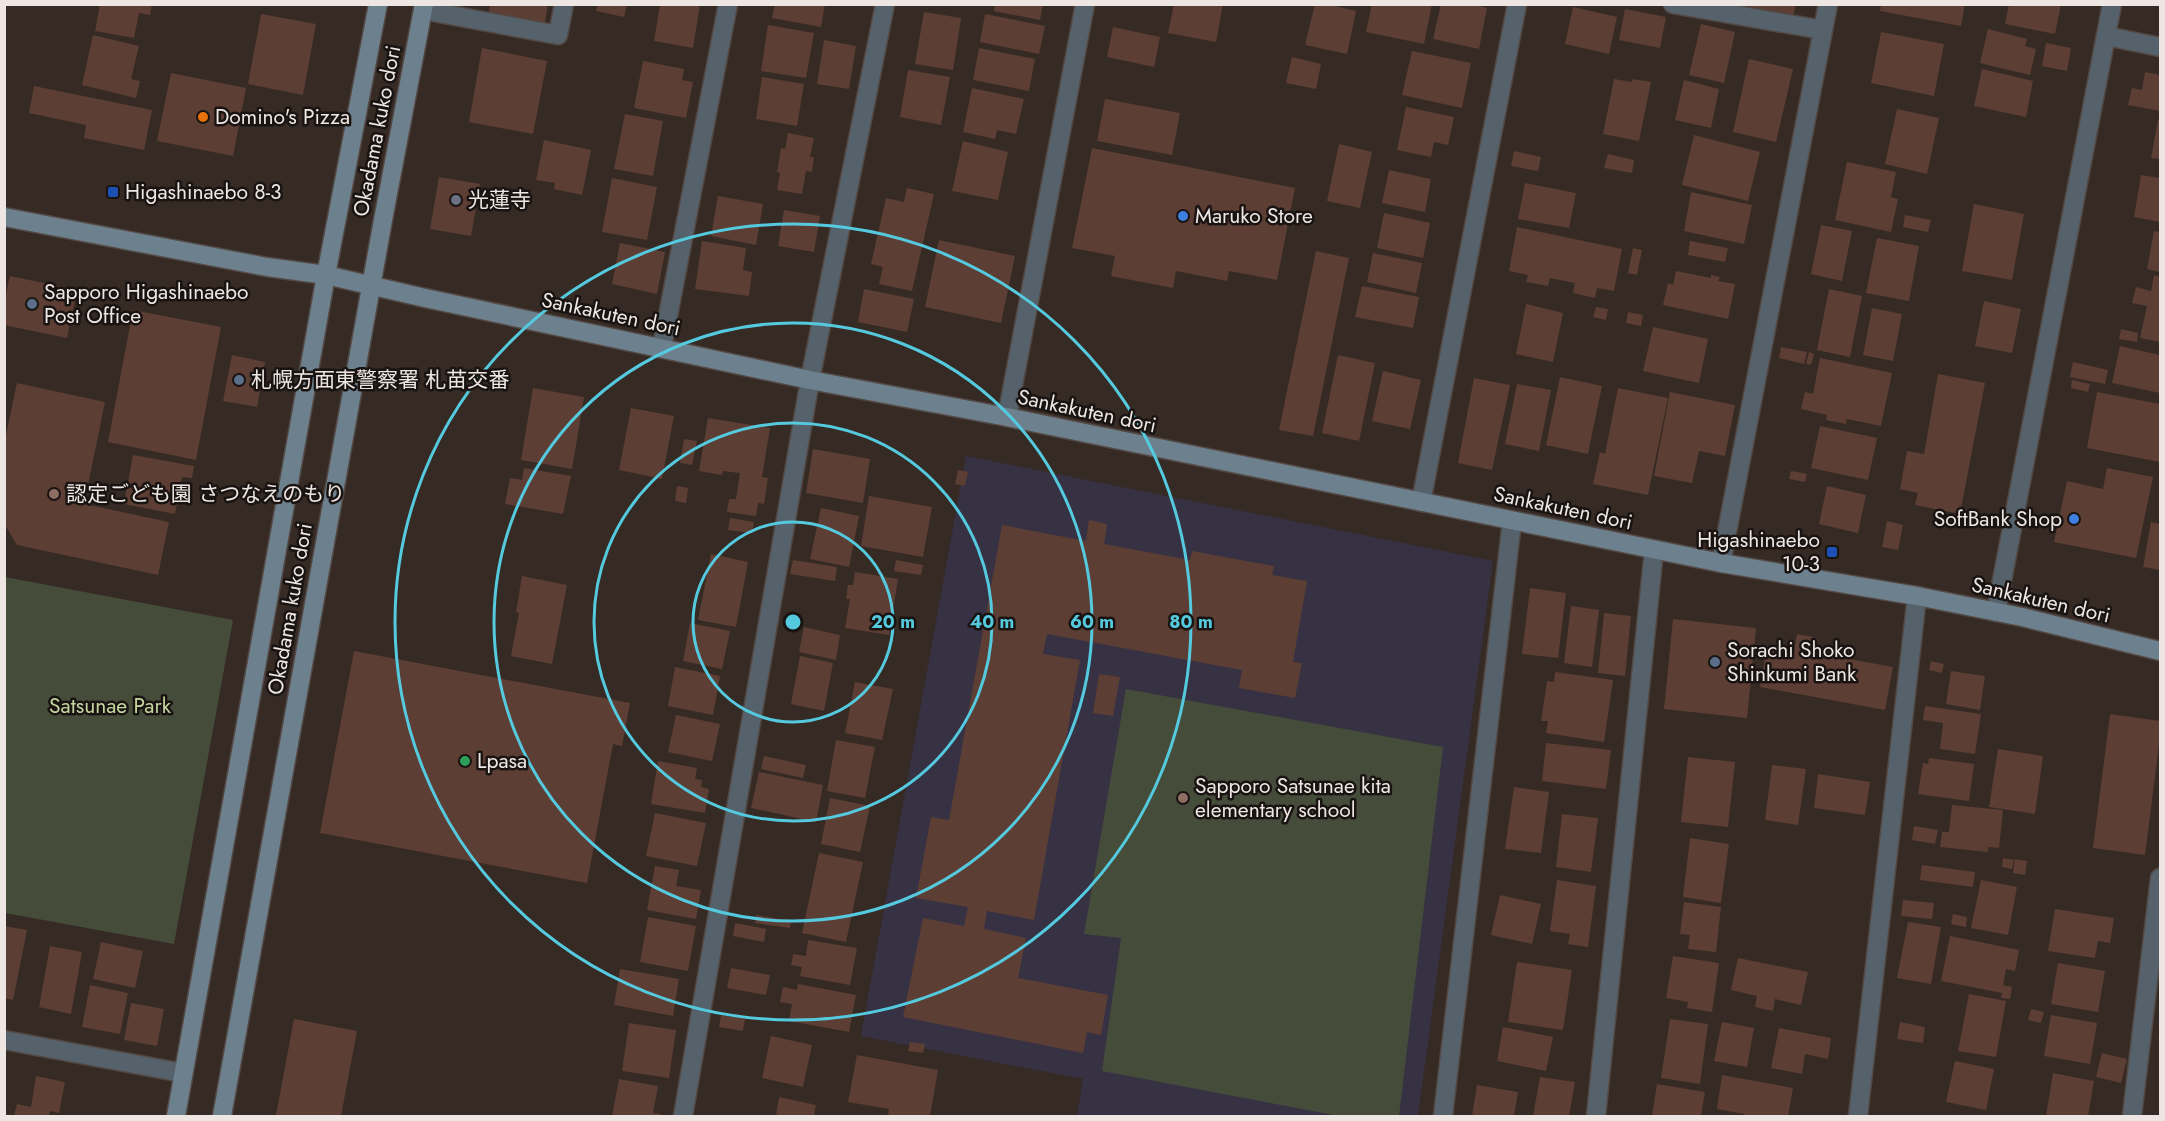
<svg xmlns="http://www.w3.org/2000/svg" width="2165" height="1121" font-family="Jost,'Noto Sans JP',sans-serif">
  <rect width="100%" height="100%" fill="#362a25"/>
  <path fill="#363243" d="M966 456 1493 561 1418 1116H1077L1083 1079 861 1036Z"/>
  <path fill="#464c3a" d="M5 577 233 620 174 944 5 913Z
    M1126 689 1443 747 1399 1116H1339L1102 1071 1121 938 1084 934Z"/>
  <path fill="#5d3e34" d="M100 4H152L150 15 139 13 134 38 95 31Z
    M490 4H548L544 29 488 18Z
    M598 4H627L624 17 596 11Z
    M660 4H700L693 48 654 41Z
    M775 4H825L821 27 772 18Z
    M995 4H1043L1040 20 994 11Z
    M1174 4H1223L1216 42 1168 33Z
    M1315 4H1327L1356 11 1347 54 1305 45Z
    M1372 4H1432L1424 44 1366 32Z
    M1441 4H1472L1487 8 1479 49 1433 39Z
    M1749 4H1796L1793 17 1748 7Z
    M1881 4H1965L1961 26 1880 11Z
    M2009 4H2061L2055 34 2005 24Z
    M1573 7 1617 17 1609 54 1565 44Z
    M1625 9 1666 17 1660 48 1619 40Z
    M924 12 961 18 953 70 915 64Z
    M261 14 316 24 303 95 248 84Z
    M985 14 1045 26 1039 54 980 42Z
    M1701 24 1735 32 1724 83 1689 75Z
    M768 25 814 33 806 78 761 71Z
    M1113 27 1160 37 1154 67 1107 57Z
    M1988 29 2027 39 2025 46 2036 49 2030 75 1980 63Z
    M1881 32 1944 44 1934 96 1871 83Z
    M93 35 139 46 131 79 140 81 136 98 82 85Z
    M824 40 856 46 849 89 817 84Z
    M2046 43 2071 48 2067 71 2042 66Z
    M482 48 547 61 533 134 469 122Z
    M979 48 1035 59 1029 91 973 80Z
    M1412 51 1471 63 1462 108 1402 95Z
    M1292 57 1321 64 1316 89 1286 83Z
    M1749 59 1793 69 1776 142 1733 132Z
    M643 61 684 69 682 80 693 82 686 118 634 108Z
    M1982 69 2033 81 2026 117 1974 106Z
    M908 70 950 77 941 125 900 117Z
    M2145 72 2160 75V111L2128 105 2132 88 2142 90Z
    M171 73 246 88 233 156 157 141Z
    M762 77 804 84 797 126 756 119Z
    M1614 79 1632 82 1633 79 1651 82 1639 141 1603 134Z
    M1684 80 1719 89 1711 128 1675 120Z
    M34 86 152 110 144 150 84 138 86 125 29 113Z
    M972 88 1024 99 1016 134 997 130 995 139 963 132Z
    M1105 99 1180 113 1172 155 1097 141Z
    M1406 107 1454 117 1448 145 1434 142 1431 157 1397 150Z
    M1897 109 1939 118 1927 174 1885 164Z
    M625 114 663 121 653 176 614 169Z
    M2158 120H2160V159L2151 158Z
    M788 133 814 138 810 157H814L812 172 806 171 802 194 777 190 780 173 777 172 781 148 785 149Z
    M1694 135 1760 152 1748 201 1682 185Z
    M544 140 591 150 582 195 554 189 555 183 536 180Z
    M963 141 1008 152 998 200 952 191Z
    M1339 144 1372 152 1360 208 1327 201Z
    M1092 148 1295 188 1277 280 1229 271 1227 281 1176 271 1173 288 1111 276 1115 256 1072 248Z
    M1514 151 1541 157 1538 171 1511 166Z
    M1608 154 1634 160 1632 173 1604 168Z
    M1847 162 1896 172 1891 197 1898 199 1891 232 1835 220Z
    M1389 170 1431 179 1425 212 1382 203Z
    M2141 175 2160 178V222L2134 217Z
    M439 177 480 184 471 236 430 229Z
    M612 178 657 187 647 240 602 232Z
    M1525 183 1576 193 1569 228 1518 219Z
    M907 188 934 194 912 291 879 284 883 267 871 264 886 198 904 202Z
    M1691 192 1752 205 1744 244 1684 231Z
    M718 196 763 204 756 245 711 236Z
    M1974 204 2024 214 2012 280 1962 271Z
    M784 210 820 216 814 252 778 246Z
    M1384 213 1430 223 1423 258 1377 248Z
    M1905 215 1931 220 1928 232 1903 227Z
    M1821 225 1852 231 1842 281 1811 274Z
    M1517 227 1622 249 1614 291 1597 288 1595 298 1573 293 1575 283 1550 278 1548 286 1526 282 1528 275 1509 271Z
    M2154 231 2160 232V272L2147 269Z
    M1877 238 1919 246 1909 301 1866 293Z
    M939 240 1015 256 1001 323 925 307Z
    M702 241 746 248 743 270 752 272 749 296 695 289Z
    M1690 241 1728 248 1725 262 1688 255Z
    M620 243 665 252 657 294 612 284Z
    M1633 248 1642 250 1637 275 1628 273Z
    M1316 251 1349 258 1313 436 1279 430Z
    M1373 253 1422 263 1416 293 1367 282Z
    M1676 271 1711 278V275L1720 277 1718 281 1735 284 1728 319 1663 305 1668 283 1673 285Z
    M2154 275 2160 277V342L2140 338 2147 306 2132 303 2136 287 2151 291Z
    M10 276 77 290 67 338 4 325V302Z
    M1362 286 1419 297 1413 328 1355 317Z
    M864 289 914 299 907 332 858 322Z
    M1829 289 1862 296 1850 357 1817 350Z
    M1984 301 2021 309 2012 353 1975 346Z
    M1526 304 1563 313 1553 362 1516 354Z
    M1596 307 1608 309 1606 320 1593 317Z
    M1872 308 1902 314 1893 361 1863 355Z
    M133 310 221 327 196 460 108 442Z
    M1628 312 1643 315 1641 326 1626 323Z
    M1653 327 1708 339 1699 383 1643 371Z
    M2121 329 2138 333 2137 342 2119 339Z
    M2120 346 2160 355V393L2112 383Z
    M1781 347 1807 352 1804 364 1779 358Z
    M1809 352 1814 354 1811 365 1806 364Z
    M232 355 265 362 257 407 223 401Z
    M1338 355 1375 363 1359 441 1322 433Z
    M1820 358 1892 373 1881 426 1847 419 1846 424 1826 420 1827 415 1801 409 1805 392 1813 394Z
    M2073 362 2108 370 2105 384 2070 377Z
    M1383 371 1421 380 1410 429 1372 421Z
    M1938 374 1985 383 1960 514 1915 505 1918 493 1900 489 1907 451 1924 454Z
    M1560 377 1602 386 1588 454 1546 445Z
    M1474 378 1510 385 1492 470 1458 463Z
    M2072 380 2090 384 2088 392 2071 388Z
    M17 383 105 402 84 504 169 522 158 575 17 545 5 525V440Z
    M1517 384 1551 390 1539 451 1505 444Z
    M533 388 584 397 572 469 521 460Z
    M1618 388 1668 398 1648 495 1593 484 1600 452 1605 454Z
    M1670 392 1735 405 1725 456 1699 451 1692 483 1654 476Z
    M2097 392 2160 404V462L2087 448Z
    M631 408 674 416 662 479 619 470Z
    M708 418 770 428 762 477 768 478 764 504 758 503 756 516 727 512 729 499H736L740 473 723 471 722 475 699 471Z
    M1820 426 1877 438 1868 480 1811 468Z
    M684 439 697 441 692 465 680 463Z
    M813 449 870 459 863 503 806 493Z
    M133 455 194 466 192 478 182 477 175 514 124 504Z
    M524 468 571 476 563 514 505 504 510 478 522 480Z
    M2107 468 2153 477 2136 558 2054 542 2067 481 2103 489Z
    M958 470 968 472 965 486 955 484Z
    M1791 471 1807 474 1805 482 1789 479Z
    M677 486 688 488 686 503 675 501Z
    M1827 486 1866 495 1858 533 1819 524Z
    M869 496 932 507 923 557 861 546Z
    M821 508 859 516 849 567 810 559Z
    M730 518 754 522 752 533 728 530Z
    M1089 520 1107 524 1104 544 1190 560 1192 551 1274 566 1272 575 1307 581 1293 662 1302 663 1295 698 1239 688 1242 670 1047 634 1043 654 1080 660 1034 920 987 911 984 929 1026 938 1018 978 1108 995 1101 1035 1087 1032 1083 1053 903 1017 923 918 964 926 968 907 916 898 931 817 949 820 1002 525 1086 541Z
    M1887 521 1903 525 1898 550 1882 547Z
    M2151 522 2160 524V570L2143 567Z
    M711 554 748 562 736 627 698 620Z
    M793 560 837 567 835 581 790 574Z
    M896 560 923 565 921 575 894 571Z
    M855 572 898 579 889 635 845 628 850 599H846L848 585H853Z
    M522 576 567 585 552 664 511 656 519 613 516 612Z
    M1530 588 1566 593 1558 658 1522 654Z
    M1571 606 1599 610 1592 667 1564 663Z
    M1604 613 1631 616 1625 676 1598 673Z
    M1673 619 1756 628 1747 718 1664 709Z
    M690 623 730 631 722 669 683 661Z
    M804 627 840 635 836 660 799 652Z
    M1797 634 1818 638 1816 653 1893 667 1885 710 1760 687 1767 646 1794 651Z
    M354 651 630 703 622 746 613 744 587 883 320 833Z
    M800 656 833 663 824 711 791 704Z
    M1931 661 1944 664 1942 673 1929 670Z
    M675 667 720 676 713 715 668 706Z
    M1951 671 1985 676 1980 710 1946 704Z
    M1555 672 1613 680 1604 742 1546 733 1548 721H1541L1547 681 1554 682Z
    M1099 674 1120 677 1113 716 1093 713Z
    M855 682 893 689 882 740 845 733Z
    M1925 706 1981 714 1975 754 1940 749 1943 723 1923 720Z
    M2110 714 2160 721V737L2145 855 2093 848Z
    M676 715 720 724 712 761 668 752Z
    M836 740 875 747 865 798 827 791Z
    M1546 743 1611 750 1606 789 1542 781Z
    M1998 749 2043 756 2035 814 1989 807Z
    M764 756 806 765 803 778 761 769Z
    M1688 757 1735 762 1728 827 1681 822Z
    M1929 758 1974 764 1969 801 1918 794 1923 763 1928 764Z
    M658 761 697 768 695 779 702 780 701 787 709 789 705 813 651 804Z
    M1772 765 1806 769 1798 825 1765 820Z
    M759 772 823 785 816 822 751 808Z
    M1818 774 1870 782 1865 815 1814 808Z
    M1514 787 1549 792 1541 853 1505 849Z
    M830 798 870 806 860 852 821 844Z
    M1952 805 2003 810 1999 848 1988 847V852L1940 847 1942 832H1949Z
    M655 813 706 823 697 866 646 856Z
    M1562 814 1598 818 1591 872 1556 867Z
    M1914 826 1938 830 1935 844 1912 840Z
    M1690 838 1729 844 1721 903 1683 897Z
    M819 853 863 862 846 942 802 933Z
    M2003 858 2014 860 2012 869 2002 867Z
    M2015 859 2027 861 2025 875 2013 873Z
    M1922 865 1975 872 1973 887 1920 880Z
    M655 866 679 870 676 886 701 890 696 919 647 910Z
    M1557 880 1596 886 1588 947 1568 944 1570 934 1550 931Z
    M1981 880 2017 887 2008 935 1971 928Z
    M1500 895 1541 904 1532 944 1491 935Z
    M1903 900 1934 903 1932 919 1901 916Z
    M1684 902 1721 907 1716 952 1688 949 1690 935 1680 934Z
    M2055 909 2114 918 2110 943 2098 941 2095 958 2048 951Z
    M1953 914 1967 917 1966 927 1951 924Z
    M756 915 791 921 790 928 755 923Z
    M648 917 696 926 688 971 640 962Z
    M1908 922 1941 927 1931 984 1897 978Z
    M735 923 766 929 764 942 733 936Z
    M4 926 27 930 13 1000 4 998Z
    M1950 936 2019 950 2015 971 2006 969 2003 985 2012 987 2010 999 2001 998 2002 993 1941 981Z
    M808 940 857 948 850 985 800 976 802 967 791 965 793 954 806 956Z
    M101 942 143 951 135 988 93 979Z
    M50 946 82 952 71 1014 39 1007Z
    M1673 956 1719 963 1712 1012 1687 1008 1688 1002 1666 998Z
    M1738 958 1808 972 1801 1005 1775 999 1773 1011 1755 1007 1757 996 1731 990Z
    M1517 962 1572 970 1563 1030 1508 1022Z
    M2058 963 2105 971 2098 1012 2051 1004Z
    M731 968 770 975 766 995 727 988Z
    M620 969 679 979 673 1016 614 1005Z
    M798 984 856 995 849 1032 789 1021 792 1004 780 1002 783 987 797 990Z
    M90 985 128 993 120 1034 82 1027Z
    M1969 994 2006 1001 1996 1057 1958 1051Z
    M131 1003 164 1009 157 1046 124 1040Z
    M2031 1009 2044 1012 2041 1023 2028 1020Z
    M721 1015 745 1019 743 1031 719 1027Z
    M2051 1015 2097 1023 2090 1064 2044 1056Z
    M294 1019 357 1031 341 1116 276 1115Z
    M1670 1019 1708 1024 1700 1084 1661 1078Z
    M1722 1022 1754 1028 1747 1067 1714 1061Z
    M1900 1022 1925 1027 1923 1043 1897 1039Z
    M629 1023 676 1030 669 1078 622 1071Z
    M1503 1027 1553 1037 1546 1071 1497 1061Z
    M1779 1028 1831 1038 1828 1059 1805 1054 1802 1074 1771 1068Z
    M771 1036 812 1045 803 1087 762 1078Z
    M910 1042 925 1044 923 1053 908 1051Z
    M2102 1053 2127 1059 2121 1083 2096 1077Z
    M857 1055 938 1070 930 1116H888L889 1109 848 1102Z
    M1955 1061 1994 1069 1986 1110 1946 1102Z
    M2053 1073 2094 1081 2088 1116H2046Z
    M1722 1075 1793 1088 1788 1116H1744V1114L1717 1109Z
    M36 1076 65 1082 59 1113 50 1111 49 1116H14L17 1104 31 1107Z
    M1540 1077 1575 1082 1569 1116H1533Z
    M619 1079 658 1086 653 1113 661 1114V1116H612Z
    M1657 1084 1705 1092 1701 1116H1652Z
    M1477 1085 1518 1092 1514 1116H1472Z
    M779 1097 816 1105 814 1116H776Z"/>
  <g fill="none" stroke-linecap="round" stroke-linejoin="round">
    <g stroke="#534843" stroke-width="21">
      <path id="street" d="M1673 4 1823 30
        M423 10 558 35 564 4
        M2106 36 2160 47
        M662 347 728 4
        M1007 417 1085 4
        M1421 502 1517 4
        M1721 563 1828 4
        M1996 612 2112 4
        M4 1040 183 1073
        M683 1116 810 380 885 4
        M1443 1116 1512 521
        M1596 1116 1654 550
        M1858 1116 1917 596
        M2132 1116 2160 878"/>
    </g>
    <g stroke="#534843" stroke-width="21">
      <path id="secondary" d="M4 217 267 267 326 275 425 298 810 380 1007 417 1721 563 1917 596 2022 617 2160 651
        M176 1116 326 275 378 4
        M222 1116 383 220 424 4"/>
    </g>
    <use href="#street" stroke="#56626b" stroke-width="18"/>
    <use href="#secondary" stroke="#6c808e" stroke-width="18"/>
  </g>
  <g fill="none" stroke="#55cadf" stroke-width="3">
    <circle cx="793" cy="622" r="100"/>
    <circle cx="793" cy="622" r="199"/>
    <circle cx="793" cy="622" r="299"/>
    <circle cx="793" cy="622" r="398"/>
  </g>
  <circle fill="#e8710a" stroke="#191412" stroke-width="2" cx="203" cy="117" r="6"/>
  <g fill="#1a4fb4" stroke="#191412" stroke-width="2">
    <rect x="107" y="186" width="12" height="12" rx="3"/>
    <rect x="1826" y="546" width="12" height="12" rx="3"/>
  </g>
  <circle fill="#6b7280" stroke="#191412" stroke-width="2" cx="456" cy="200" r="6"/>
  <g fill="#3f7fe0" stroke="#191412" stroke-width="2">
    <circle cx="1183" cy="216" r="6"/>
    <circle cx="2074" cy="519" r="6"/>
  </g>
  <g fill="#5c6f8a" stroke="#191412" stroke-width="2">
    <circle cx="32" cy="304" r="6"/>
    <circle cx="239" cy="380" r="6"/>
    <circle cx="1715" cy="662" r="6"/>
  </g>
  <g fill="#8d6e63" stroke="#191412" stroke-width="2">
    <circle cx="54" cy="494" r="6"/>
    <circle cx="1183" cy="798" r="6"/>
  </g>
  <circle fill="#2e9e5b" stroke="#191412" stroke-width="2" cx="465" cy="761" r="6"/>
  <g text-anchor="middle" stroke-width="5" stroke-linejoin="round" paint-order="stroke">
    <g font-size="21" fill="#eee6e3" stroke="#191412" text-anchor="start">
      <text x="215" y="124">Domino's Pizza</text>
      <text x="125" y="199">Higashinaebo 8-3</text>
      <text x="468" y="207">光蓮寺</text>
      <text x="1195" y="223">Maruko Store</text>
      <text x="44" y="299">Sapporo Higashinaebo<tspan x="44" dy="24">Post Office</tspan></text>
      <text x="251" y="387">札幌方面東警察署 札苗交番</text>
      <text x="66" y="501">認定ごども園 さつなえのもり</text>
      <text x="2062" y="526" text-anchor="end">SoftBank Shop</text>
      <text x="1820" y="547" text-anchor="end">Higashinaebo<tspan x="1820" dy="24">10-3</tspan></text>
      <text x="1727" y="657">Sorachi Shoko<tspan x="1727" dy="24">Shinkumi Bank</tspan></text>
      <text x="477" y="768">Lpasa</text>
      <text x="1195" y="793">Sapporo Satsunae kita<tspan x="1195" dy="24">elementary school</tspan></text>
    </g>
    <g font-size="21" fill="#eee6e3" stroke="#191412">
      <text transform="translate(377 131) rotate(-79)" y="7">Okadama kuko dori</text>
      <text transform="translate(611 314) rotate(12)" y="7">Sankakuten dori</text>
      <text transform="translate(1087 411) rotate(12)" y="7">Sankakuten dori</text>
      <text transform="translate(1563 508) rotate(12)" y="7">Sankakuten dori</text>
      <text transform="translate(2041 600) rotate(13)" y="7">Sankakuten dori</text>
      <text transform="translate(290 609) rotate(-80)" y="7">Okadama kuko dori</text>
    </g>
    <g font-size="21" fill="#c5d79f" stroke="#191412">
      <text x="110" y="713">Satsunae Park</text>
    </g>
  </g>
  <circle cx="793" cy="622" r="9" fill="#55cadf" stroke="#191412" stroke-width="3"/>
  <g font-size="18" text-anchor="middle" font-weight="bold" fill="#55cadf" stroke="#191412" stroke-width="5" stroke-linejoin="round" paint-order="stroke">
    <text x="893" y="628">20 m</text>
    <text x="992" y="628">40 m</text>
    <text x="1092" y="628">60 m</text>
    <text x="1191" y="628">80 m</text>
  </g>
  <rect width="2165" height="1121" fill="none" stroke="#eee6e3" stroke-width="12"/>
</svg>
